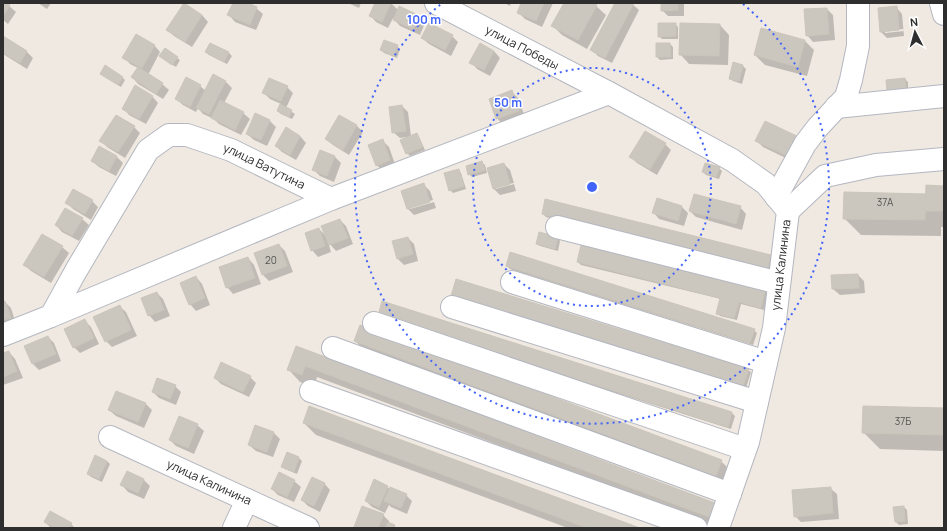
<svg xmlns="http://www.w3.org/2000/svg" width="947" height="531" font-family="Manrope,sans-serif">
  <rect width="100%" height="100%" fill="#efe9e1"/>
  <path fill="#0003" fill-rule="evenodd" d="M3 3 9 6 16 12 8 24 3 20Z
    M38 3H51L47 9Z
    M234 3H245L256 8 263 14 256 30 235 22 229 15Z
    M348 3H361L359 8Z
    M376 3H391L398 10 419 17 425 23 420 35 400 26 393 18 388 28 376 22 370 15Z
    M504 3H511L510 6Z
    M523 3H553L542 27 525 19 518 12Z
    M565 3H591L596 6 606 15 587 49 562 35 553 26Z
    M616 3H631L639 10 612 63 598 56 592 50Z
    M662 3H684V16H668L662 10Z
    M896 7 902 14 904 36 887 38 881 32ZM903 29 904 31 885 33V31Z
    M827 9 833 15 835 40 813 42 807 35Z
    M202 15 208 22 192 47 174 36 168 30Z
    M675 24 678 27V39H662L659 36Z
    M720 25 729 35 728 65 689 64 680 54Z
    M452 36 458 42 451 56 429 44 422 38Z
    M3 38 27 52 33 58 27 69 3 54Z
    M804 40 814 50 807 76 765 65 755 55Z
    M210 44 229 53 232 56 227 64 209 55 206 52Z
    M670 44 673 47V59L660 60 657 57Z
    M154 45 160 52 148 75 162 84 169 90 163 99 138 84 132 77 138 68 130 64 124 57Z
    M397 46 400 49 397 58 384 53 381 50Z
    M494 51 500 58 490 76 477 69 471 62Z
    M177 58 180 60 176 67 163 59Z
    M734 64 743 66 746 69 742 84 733 81 730 78Z
    M104 76 122 77 125 80 121 87Z
    M214 76 226 82 232 88 224 103 243 113 250 119 241 135 219 124 214 119 203 114 198 108 196 112 183 105 176 99 200 86 206 91Z
    M905 79 908 82V92L888 90Z
    M287 87 293 93 286 108 295 114 292 119 281 114 278 111 281 104 270 99 264 93Z
    M512 92 518 98 525 117 503 125 497 118Z
    M152 96 158 103 146 124 129 115 123 108Z
    M402 106 408 112 411 136 416 134 419 137 425 150 410 156 407 153V137L400 138 393 132Z
    M340 116 357 126 363 132 349 155 333 145 326 139Z
    M269 120 276 127 267 146 254 140 247 134Z
    M765 122 798 164 763 147 756 140Z
    M134 127 140 133 125 158 107 147 101 140Z
    M286 129 300 136 306 143 296 160 282 152 276 146Z
    M383 141 389 147 396 167 383 172 377 165Z
    M665 144 671 150 657 175 637 163 631 157Z
    M99 147 117 157 123 163 116 176 99 167 92 161Z
    M321 151 335 157 341 163 334 182 320 176 313 169Z
    M482 163 485 165 487 173 472 177 469 174Z
    M504 164 510 170 514 183 496 187V189L514 184 516 191 500 195 494 189Z
    M719 168 722 171 719 179 706 175 703 172Z
    M458 170 461 173 466 189 453 193 450 190Z
    M424 185 430 191 433 200 410 207V209L434 202 436 208 414 215 408 209 403 191Z
    M944 187V227H941V236L861 235 844 218 927 195Z
    M657 199 682 207 688 213 684 226 659 219 653 212Z
    M92 201 98 207 91 220 73 209 67 203Z
    M740 207 746 214 742 230 696 217 690 211Z
    M543 214 771 256 774 259 770 273 546 217Z
    M82 219 89 225 79 241 62 232 56 225Z
    M340 220 346 226 353 244 336 251 328 242 331 252 318 257 312 250 319 229 327 237Z
    M408 238 414 244 418 261 404 265 398 259Z
    M558 238 560 241 558 251 540 246 537 244Z
    M279 245 285 251 293 272 269 281 263 275Z
    M62 247 69 253 51 283 31 271 25 265Z
    M581 247 765 291 768 294 764 310 741 304 737 320 720 316 718 313 721 299 581 265 578 262Z
    M248 258 254 265 261 284 233 294 227 287Z
    M507 266 754 330 757 333 753 345 510 269Z
    M858 275 864 281 865 293 840 295 833 289Z
    M196 277 202 284 210 305 196 311 190 304Z
    M157 293 163 299 170 316 155 322 149 315Z
    M455 298 748 370 751 372 746 388Z
    M3 302H5L11 308 16 324 3 329Z
    M383 302 732 413 735 416 731 429 382 319Z
    M119 306 126 312 137 336 112 347 106 341Z
    M85 321 91 327 99 344 80 353 74 347Z
    M48 337 54 343 61 361 39 370 33 364Z
    M355 341 721 461 733 473 728 487 368 353Z
    M296 347 714 504 726 516 720 528 317 377 314 387 300 382 288 369Z
    M9 352 15 359 23 378 3 385V355Z
    M250 377 256 383 249 397 221 384 215 378Z
    M175 386 181 392 176 405 159 398 153 392Z
    M145 403 152 410 144 428 116 416 109 410Z
    M944 409V451L880 449 863 432Z
    M304 423 637 528H568L316 435Z
    M197 425 204 431 194 454 176 446 170 440Z
    M256 426 274 433 280 439 273 457 256 451 249 445Z
    M299 458 302 461 297 474 285 469 283 466Z
    M107 461 110 464 102 482 91 477 88 474Z
    M127 473 144 480 150 486 144 499 128 492 122 485Z
    M294 481 301 487 294 502 278 495 272 489Z
    M375 481 390 489 406 495 412 501 407 514 391 507 389 505 385 513 372 507 366 501Z
    M324 483 330 490 320 512 308 506 302 500Z
    M830 488 837 494 839 519 801 522 795 516Z
    M904 507 907 510 908 524 899 525 896 522Z
    M51 512 71 524 75 528H51L45 522Z
    M383 515 389 521V523L396 528H357L355 526Z"/>
  <path fill="#cbc7bf" stroke="#cbc5ba" d="M3 3H6L10 5 3 16Z
    M184 3 202 15 185 42 166 30Z
    M233 3H248L257 7 250 25 227 15Z
    M375 3H391L382 22 369 16Z
    M521 3H544L536 21 517 13Z
    M564 3H594L597 5 578 40 551 26Z
    M615 3H634L605 58 590 50Z
    M661 3H678V10L661 11Z
    M399 6 420 16 413 29 393 20Z
    M897 6 899 30 880 32 878 8Z
    M827 8 829 34 806 36 804 9Z
    M429 23 453 35 445 50 421 38Z
    M658 23H676V36L658 37Z
    M680 23 720 24 719 56 679 55Z
    M761 28 805 40 798 67 754 55Z
    M136 34 155 45 142 68 122 58Z
    M3 36 27 51 20 63 3 53Z
    M384 40 398 45 394 56 380 50Z
    M210 43 229 52 224 62 205 52Z
    M480 43 494 51 484 70 469 63Z
    M656 43H670L671 57H656Z
    M165 48 178 57 172 65 159 56Z
    M733 62 743 65 739 81 729 79Z
    M105 65 123 77 118 85 100 74Z
    M138 67 163 83 156 94 131 77Z
    M213 74 226 81 209 114 196 108Z
    M186 77 201 85 190 107 175 99Z
    M269 78 288 86 281 101 262 93Z
    M905 78 906 89 887 91 886 80Z
    M135 85 153 96 139 119 122 109Z
    M512 90 519 111 496 119 489 99Z
    M220 100 244 112 235 130 211 118Z
    M280 104 292 110 289 117 277 111Z
    M402 105 406 131 392 133 389 107Z
    M255 113 270 120 261 140 246 134Z
    M116 115 135 126 118 152 99 141Z
    M339 115 357 125 343 150 325 139Z
    M765 121 801 138 792 158 755 141Z
    M286 127 300 136 290 155 275 146Z
    M645 131 666 143 650 169 629 157Z
    M417 133 423 147 406 154 400 140Z
    M383 139 390 160 376 166 368 145Z
    M99 146 117 156 109 171 91 161Z
    M320 150 335 156 327 176 312 170Z
    M482 161 485 170 468 175 466 166Z
    M504 163 510 184 493 189 487 168Z
    M705 163 720 167 716 177 702 172Z
    M459 169 464 186 449 191 444 173Z
    M424 183 430 202 407 209 401 191Z
    M926 185 944 186V211H925Z
    M73 189 93 200 85 214 65 203Z
    M844 192 926 194 925 220 843 219Z
    M694 194 741 206 736 224 689 211Z
    M657 198 682 206 678 221 652 213Z
    M545 199 771 255 767 271 542 214Z
    M65 208 83 218 72 236 55 225Z
    M340 219 348 238 329 245 321 226Z
    M319 228 325 246 311 251 305 233Z
    M539 232 558 237 555 249 536 244Z
    M42 234 63 246 44 277 23 265Z
    M408 237 413 254 397 259 392 241Z
    M279 244 287 266 262 275 254 253Z
    M581 245 765 290 761 308 739 302 734 318 716 314 720 298 577 262Z
    M510 252 755 329 750 343 506 266Z
    M248 257 255 278 226 288 219 267Z
    M858 274 859 288 832 289 831 275Z
    M196 276 205 298 189 305 180 283Z
    M456 279 749 369 743 386 451 296Z
    M157 292 164 310 148 316 141 298Z
    M3 301H5L11 318 3 320Z
    M382 301 732 412 728 427 378 316Z
    M120 305 131 330 105 342 93 317Z
    M85 319 94 338 73 348 64 329Z
    M360 325 722 460 716 476 354 341Z
    M48 336 56 354 32 364 24 346Z
    M296 346 715 503 709 517 305 366 302 375 287 370Z
    M9 351 17 371 3 377V353Z
    M221 362 251 376 243 392 214 378Z
    M157 378 176 385 170 399 152 392Z
    M116 391 146 403 138 422 108 410Z
    M309 406 640 528H587L303 423Z
    M863 406 944 408V435L862 433Z
    M179 416 198 424 188 448 169 440Z
    M255 425 274 432 267 452 248 445Z
    M287 452 299 457 294 472 281 467Z
    M95 455 107 461 99 479 87 474Z
    M127 471 144 479 138 493 120 485Z
    M279 472 295 480 287 497 271 489Z
    M312 477 325 483 314 506 301 500Z
    M374 479 388 486 379 507 365 501Z
    M390 487 407 494 401 508 384 501Z
    M831 487 833 513 794 517 792 490Z
    M362 506 384 514 378 528H358L354 527Z
    M904 506 905 521 895 522 893 507Z
    M50 511 72 523 69 528H55L44 522Z
    M388 522 395 525 394 528H385Z"/>
  <g fill="none" stroke-linecap="round" stroke-linejoin="round">
    <g stroke="#b4b7c1" stroke-width="24">
      <g id="minor">
        <path id="s1" d="M436 3 609 93 732 160 766 184 788 211 774 328 748 442 718 528"/>
        <path d="M941 3 944 14"/>
        <path d="M836 107 944 96"/>
        <path d="M776 197 805 144 818 127 846 97 851 80 858 46V3"/>
        <path d="M788 211 825 176 876 165 944 159"/>
        <path d="M557 227 779 283"/>
        <path d="M512 282 766 362"/>
        <path d="M452 307 757 402"/>
        <path d="M51 316 331 199"/>
        <path d="M374 323 745 449"/>
        <path id="s2" d="M3 335 51 316 77 269 148 150 169 135H187L231 150 331 199 609 93"/>
        <path d="M333 348 730 494"/>
        <path d="M311 391 696 528"/>
        <path id="s3" d="M110 437 308 528"/>
        <path d="M234 528 247 500"/>
      </g>
    </g>
    <use href="#minor" stroke="#fff" stroke-width="22"/>
  </g>
  <g fill="none" stroke="#4264fb" stroke-width="2" stroke-dasharray="2 4">
    <circle cx="592" cy="187" r="119"/>
    <path d="M743 4A237 237 0 1 1 441 4"/>
  </g>
  <g text-anchor="middle" stroke-width="3" stroke-linejoin="round" paint-order="stroke">
    <g font-size="10" fill="#555452">
      <text x="885" y="206">37А</text>
      <text x="271" y="264">20</text>
      <text x="903" y="425">37Б</text>
    </g>
    <g font-size="12" fill="#2e2e2e" stroke="#fff">
      <text dy="4" stroke="none"><textPath href="#s1" startOffset="97">улица Победы</textPath></text>
      <text dy="4" stroke="none"><textPath href="#s2" startOffset="371">улица Ватутина</textPath></text>
      <text transform="translate(781 265) rotate(-83)" y="4">улица Калинина</text>
      <text dy="4" stroke="none"><textPath href="#s3" startOffset="109">улица Калинина</textPath></text>
    </g>
  </g>
  <circle cx="592" cy="187" r="6" fill="#4264fb" stroke="#fff" stroke-width="2"/>
  <g font-size="12" text-anchor="middle" font-weight="bold" fill="#4264fb" stroke="#fff" stroke-width="3" stroke-linejoin="round" paint-order="stroke">
    <text x="424" y="24">100 m</text>
    <text x="508" y="107">50 m</text>
  </g>
  <rect width="947" height="531" fill="none" stroke="#2e2e2e" stroke-width="8"/>
  <g transform="translate(915 32) rotate(354)" stroke="#ffffff" stroke-width="3" paint-order="stroke">
  <path d="M0-3L7 15L0 10L-7 15Z" fill="#2e2e2e"/>
  <text y="-6" font-size="11" font-weight="bold" text-anchor="middle" fill="#2e2e2e">N</text>
  </g>
</svg>
